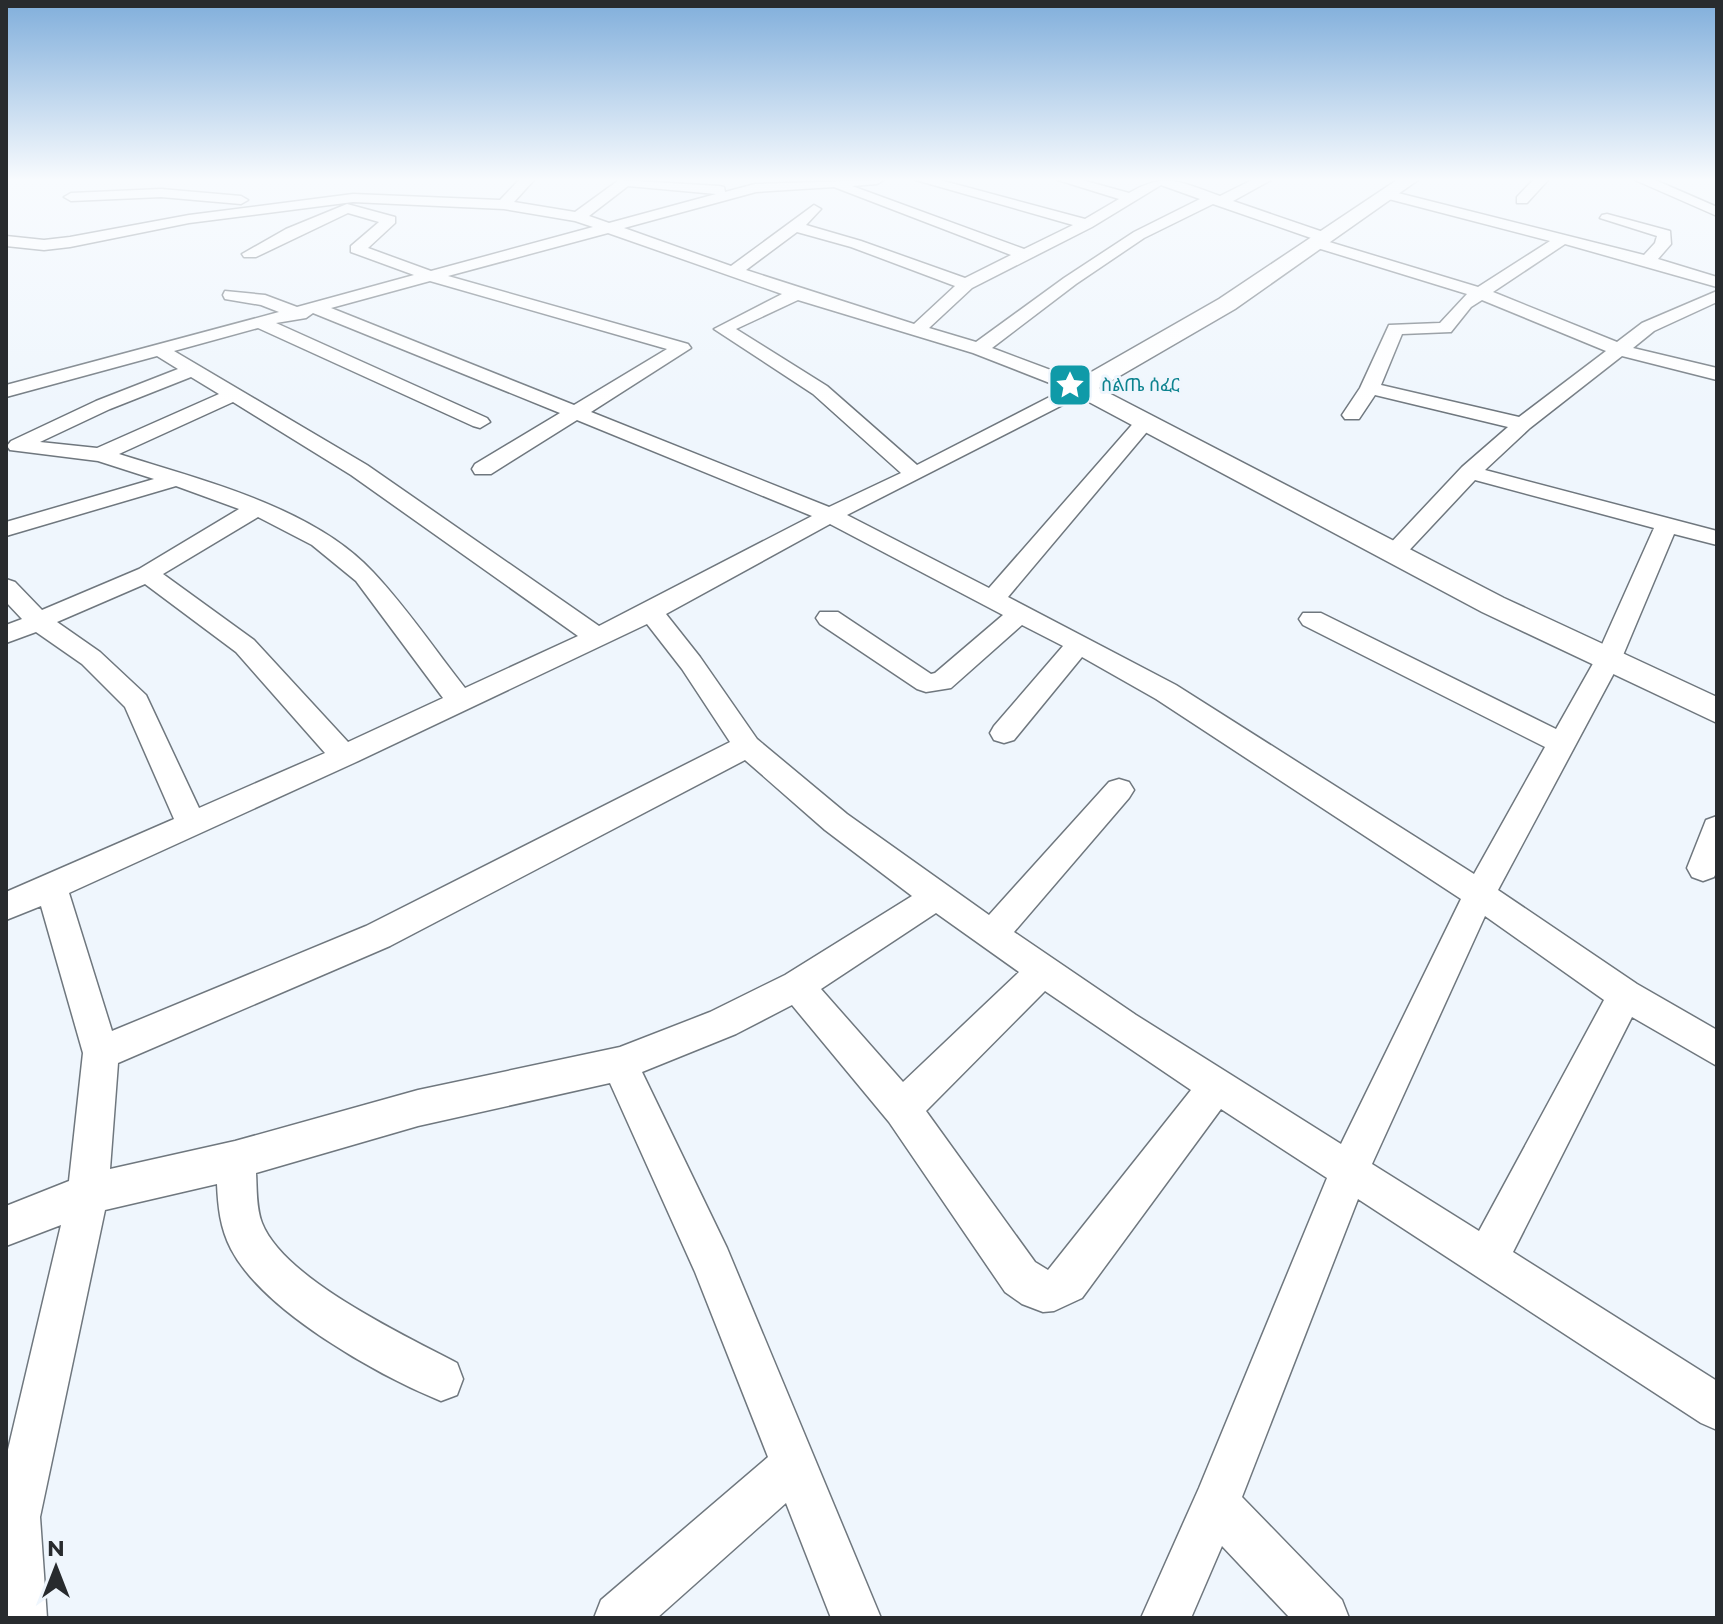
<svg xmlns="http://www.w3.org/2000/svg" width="1723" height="1624" font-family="Montserrat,'Noto Sans Ethiopic',sans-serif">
  <rect width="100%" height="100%" fill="#eff6fd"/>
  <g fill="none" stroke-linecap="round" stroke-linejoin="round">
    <g stroke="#6f777e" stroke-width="3">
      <path id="minor" d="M519 180H534L514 202 575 212 619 180 719 186 724 187 725 192 755 184 884 180 877 184 852 186 1024 249 1073 225 916 180H940L1085 219 1119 199 1058 180H1082L1129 193C1166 171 1182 183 1220 196L1252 180H1271L1233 201 1329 234 1332 237 1326 241 1478 287 1550 241 1381 197V191L1386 190 1644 255 1655 243 1657 236 1600 218 1602 215 1607 214 1670 231 1671 244 1658 259 1717 277V287L1565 244 1493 292 1617 342 1642 323 1717 291V302L1654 331 1633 348 1717 368V380L1622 356 1530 428 1485 470 1717 531V545L1674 534 1621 660 1498 890 1637 984 1717 1030V1066L1632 1017 1513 1252 1717 1381V1430L1701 1423 1358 1199 1242 1497 1342 1600 1349 1618H1290L1222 1546 1191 1618H1141L1199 1488 1327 1178 1221 1109 1082 1298 1054 1311 1043 1312 1022 1304 1005 1292 889 1122 792 1005 736 1034 642 1072 727 1248 881 1618H831L786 1503 657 1618H594L601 1600 768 1457 695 1272 610 1083 418 1126 256 1173C257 1189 256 1208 262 1223 284 1279 404 1335 457 1363L463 1379 457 1395 441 1401C377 1375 263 1311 231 1249 220 1228 218 1206 217 1184L105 1210 40 1517 47 1618H6V1458L61 1225 6 1246V1206L69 1181 83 1053 41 906 6 920V892L174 819 125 707 82 664 36 632 6 643V625L22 619 6 602V579L15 582 42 610 139 569 239 509 176 486 6 536V522L154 479 98 461 10 450 7 446 11 441 96 401 178 369 157 356 6 397V385L279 312 261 305 225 299 223 295 225 291 265 295 297 307 414 275 351 252V246L379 222 348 213 256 257H244L242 254 286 229 347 204 395 217V223L368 248 431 271 593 227 575 221 504 209 353 202 189 223 70 247 44 250 6 246V236L44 240 70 237 189 215 353 194 500 200ZM1161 185 1200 199 1134 232 1064 278 976 342 929 328 972 288 1092 227ZM628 186 716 194 609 223 589 216ZM834 187 1011 255 965 278 861 241 806 225 821 209 814 205 731 266 624 228 756 192ZM1213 204 1314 239 1308 243 1311 246 1467 294 1440 323 1389 325 1360 388 1342 415 1345 419H1359L1375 395 1508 427 1462 467 1385 549 1381 554 1385 559H1401L1475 480 1654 528 1595 660 1556 729 1321 613H1303L1299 619 1303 625 1545 747 1474 874 1176 685 1008 597 1151 427 1154 423 1151 419H1137L989 588 847 515 1088 392 1091 388 1088 384 992 348 1076 284 1144 238ZM797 232 851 247 955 286 914 324 746 270ZM608 233 782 294 714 329 813 394 901 473 829 507 591 412 691 348 688 344 448 276ZM430 281 667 349 574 405 331 308ZM798 300 973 353 1065 389 917 465 827 386 736 329ZM1482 300 1606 351 1519 417 1381 385 1402 334 1451 332 1471 307ZM313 313 560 413 475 464 472 469 475 474H491L577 420 812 516 599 626 367 465 174 351 258 328 473 426 480 428 490 422 487 418 276 323 306 318ZM191 377 219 394 97 448 40 442 110 409ZM233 402 351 475 578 636 465 688C435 650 407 608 373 572 313 507 201 480 119 454ZM258 517 312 545 356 581 443 698 348 742 254 640 163 574ZM830 524 1003 615 935 673 931 674 838 612H820L816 618 820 624 917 689 926 692 951 688 1022 625 1063 646 994 726 990 733 994 740 1004 743 1014 740 1082 657 1156 699 1461 899 1341 1144 1136 1015 1014 932 1129 798 1134 790 1129 782 1119 779 1109 782 989 915 847 814 757 739 700 657 666 614ZM145 584 236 652 325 753 199 808 146 695 100 652 57 622ZM647 624 682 669 730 742 366 926 112 1031 69 893 354 763ZM745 760 825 830 912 896 785 975 710 1012 620 1047 418 1090 235 1141 110 1169 118 1063 390 946ZM936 913 1019 972 903 1082 821 989ZM1485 916 1604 1000 1479 1231 1372 1164ZM1045 991 1191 1090 1048 1270 1035 1262 926 1111Z
        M1533 180H1548L1527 203H1517V197Z
        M1635 180H1655L1717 207V216Z
        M161 189 241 196 248 200 241 204 161 197 71 201 64 197 71 193Z
        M1717 816V871L1714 877 1703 881 1692 877 1687 868 1706 820Z"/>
    </g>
    <g stroke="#6f777e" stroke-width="3">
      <path id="tertiary" d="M1397 180H1418L1235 309 1099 388 1504 598 1717 697V723L1482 612 1072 393 1069 388 1072 383 1219 299Z"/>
    </g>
    <use href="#minor" fill="#fff" fill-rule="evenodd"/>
    <use href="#tertiary" fill="#fff" fill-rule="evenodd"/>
  </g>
  <linearGradient id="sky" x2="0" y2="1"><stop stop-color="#80aedb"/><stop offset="0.44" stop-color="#f8fbfe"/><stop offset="1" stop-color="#f8fbfe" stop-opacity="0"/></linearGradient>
  <rect width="1723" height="408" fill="url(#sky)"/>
  <defs>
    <g id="sight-square" transform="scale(2.3)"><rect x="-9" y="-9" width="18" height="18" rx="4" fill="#0f9aa8" stroke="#eff6fd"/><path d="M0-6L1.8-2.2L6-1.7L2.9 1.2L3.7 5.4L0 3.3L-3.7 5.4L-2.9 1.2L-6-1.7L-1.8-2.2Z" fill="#fff"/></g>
  </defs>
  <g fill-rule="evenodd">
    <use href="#sight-square" x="1070" y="385"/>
  </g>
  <g text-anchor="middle" stroke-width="6" stroke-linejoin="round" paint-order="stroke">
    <g font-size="18" fill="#0d838f" stroke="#eff6fd" text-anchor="start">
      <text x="1101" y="391">ስልጤ ሰፈር</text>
    </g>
  </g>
  <rect width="1723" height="1624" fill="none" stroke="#282b2e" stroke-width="16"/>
  <g transform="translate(56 1568)" stroke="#eff6fd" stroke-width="6" paint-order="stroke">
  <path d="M0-6L14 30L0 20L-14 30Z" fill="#282b2e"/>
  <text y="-12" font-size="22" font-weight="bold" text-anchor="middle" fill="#282b2e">N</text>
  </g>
</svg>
